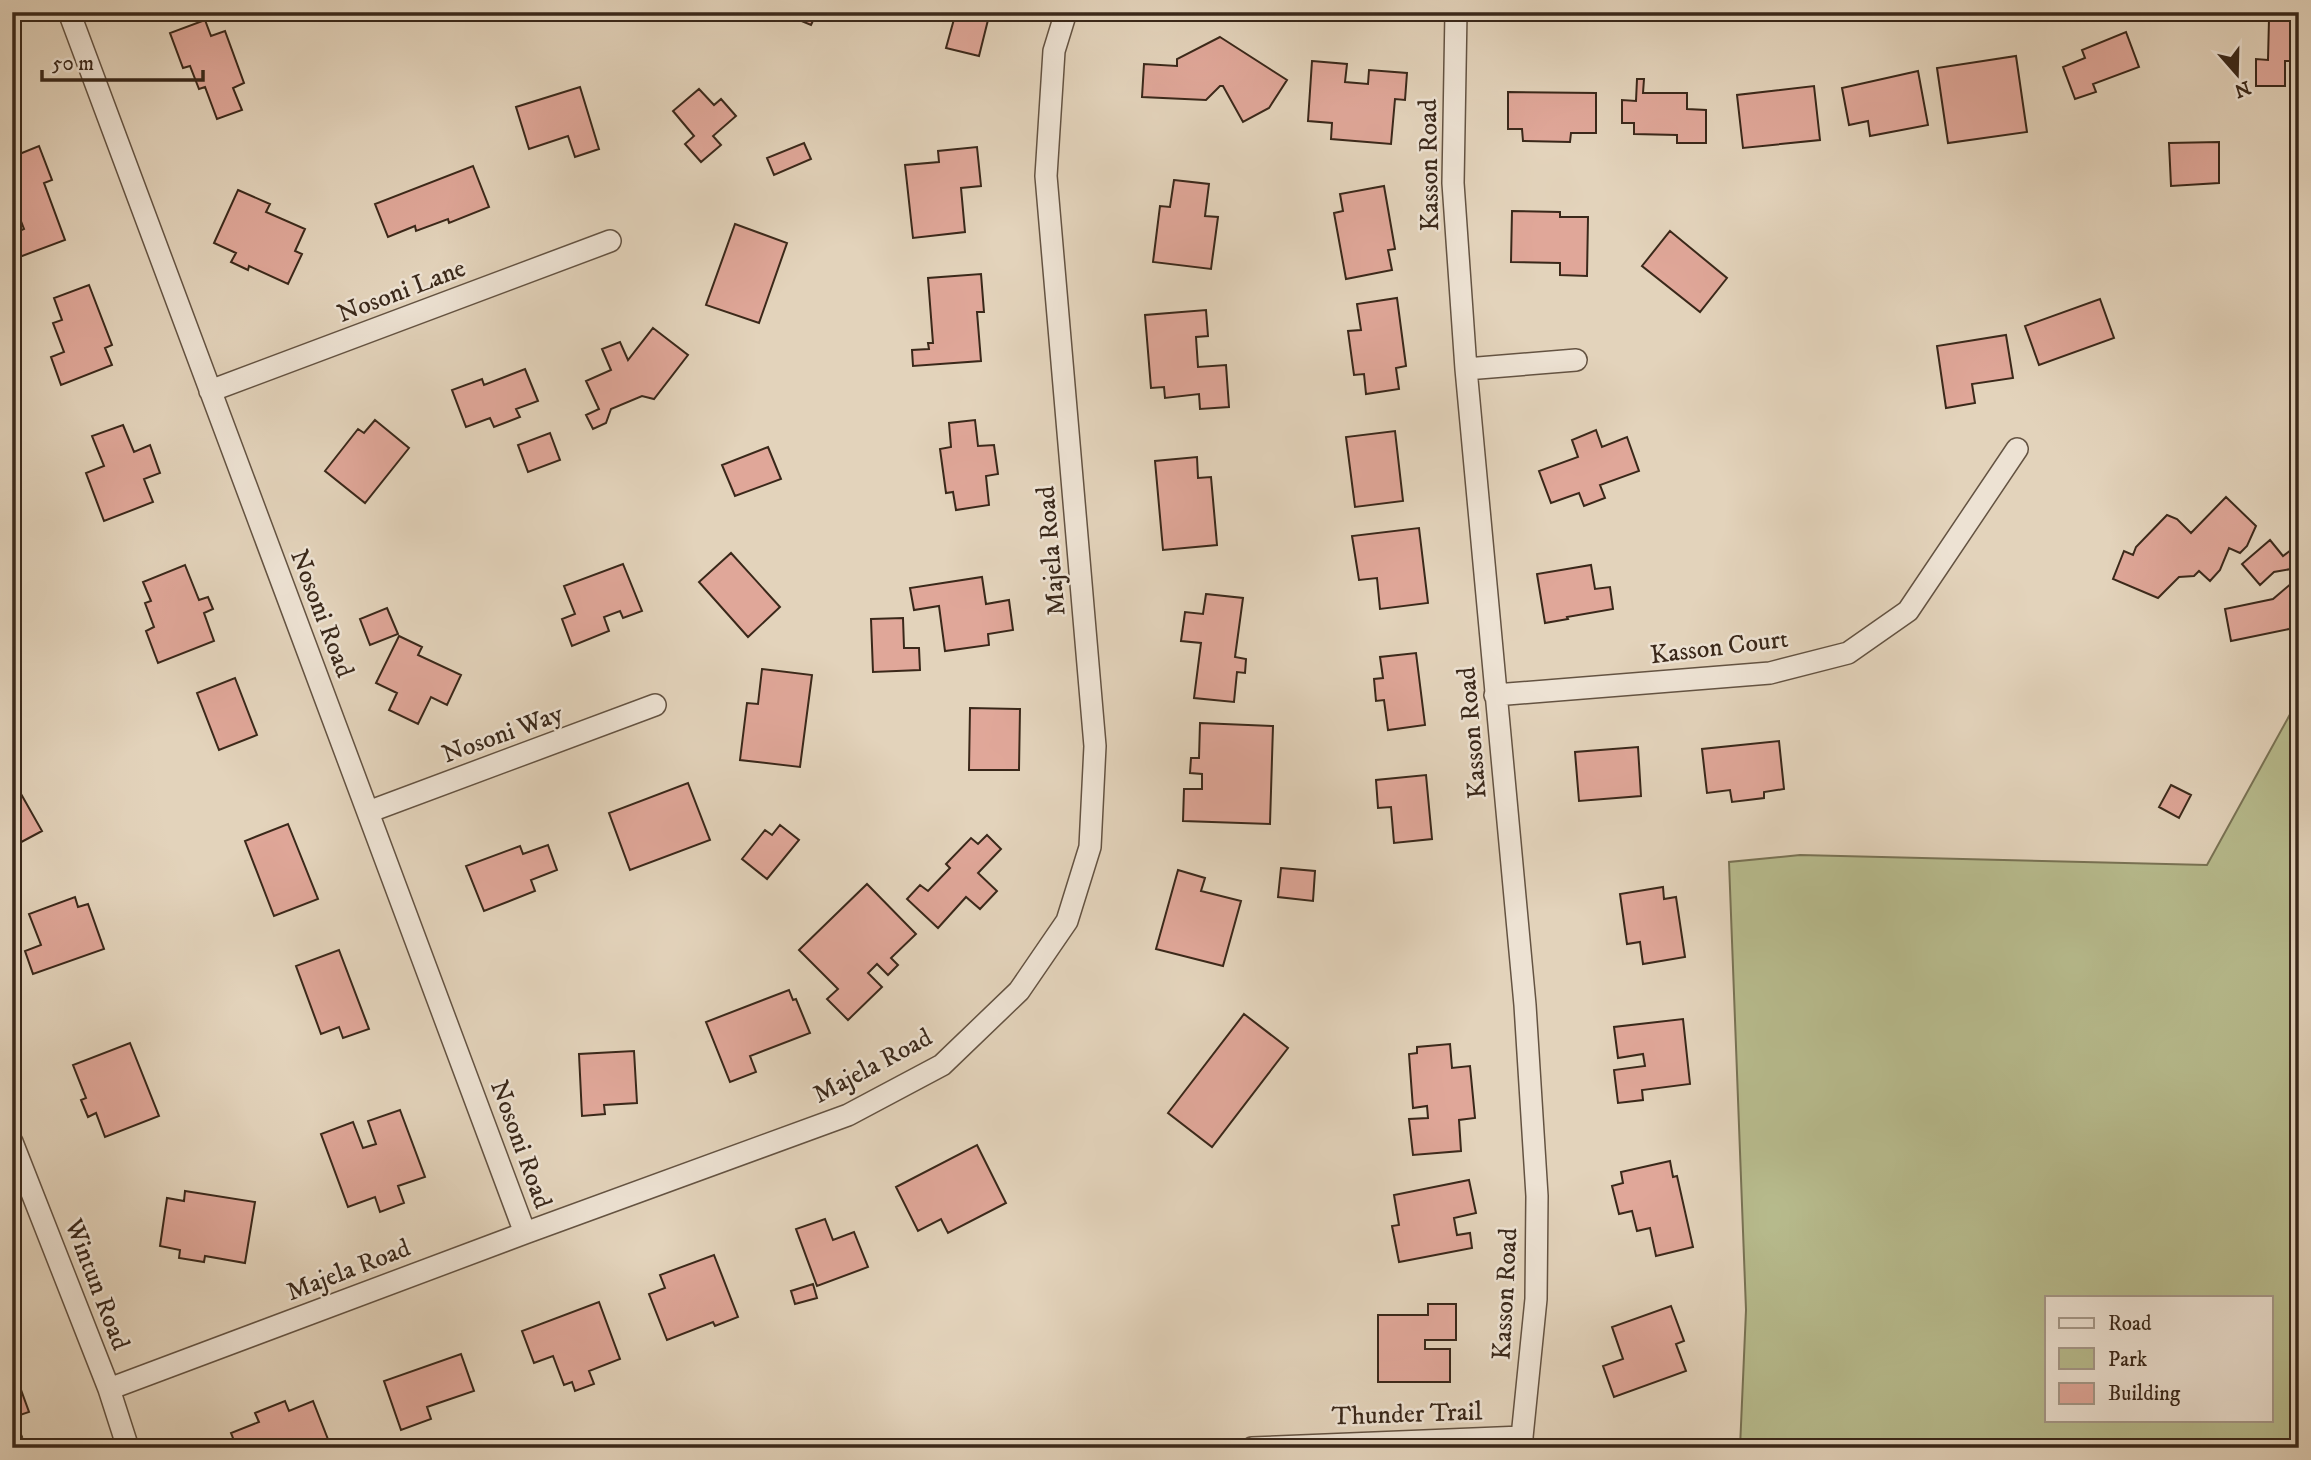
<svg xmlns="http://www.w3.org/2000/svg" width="2311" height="1460" font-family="'IM FELL DW Pica',serif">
  <rect width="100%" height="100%" fill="#e3d3bb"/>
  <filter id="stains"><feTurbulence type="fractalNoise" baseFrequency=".00286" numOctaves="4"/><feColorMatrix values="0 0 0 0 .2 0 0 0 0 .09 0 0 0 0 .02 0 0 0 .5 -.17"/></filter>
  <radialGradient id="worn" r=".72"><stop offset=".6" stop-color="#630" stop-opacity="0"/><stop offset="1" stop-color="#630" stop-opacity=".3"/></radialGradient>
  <path fill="#b7bb8d" stroke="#787254" stroke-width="2" fill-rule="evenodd" d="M2299 698V1448H1740L1746 1310 1729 862 1800 855 2207 865ZM2047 1297H2271V1420H2047Z"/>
  <path fill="#e0a799" stroke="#3a281a" stroke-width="2" d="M780 12H817L811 25Z
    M956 12H990L979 56 946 48Z
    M2269 19H2299V61H2285V86H2256V59L2268 60Z
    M205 20 211 36 225 31 244 83 233 88 242 110 217 119 205 87 199 89 190 66 183 68 170 33Z
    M2126 32 2139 67 2093 84 2096 92 2075 99 2063 67 2085 58 2082 50Z
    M1220 37 1287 80 1269 108 1243 122 1223 86H1220L1206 100 1142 97 1144 64 1177 66V59Z
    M2016 56 2027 132 1948 143 1937 68Z
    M1312 61 1347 64 1345 82 1368 84 1369 70 1407 73 1405 100 1395 99 1391 144 1331 139 1332 123 1308 121Z
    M1918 71 1928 125 1870 136 1868 121 1849 125 1842 88Z
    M1637 79H1644L1643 93H1687V109L1706 110V143H1677V135L1634 134V123H1622V100L1636 101Z
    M1814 86 1820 140 1743 148 1737 95Z
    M580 87 599 149 575 157 568 136 529 149 516 107Z
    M699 89 714 105 721 99 736 116 713 136 721 145 701 162 685 144 694 136 673 111Z
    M1508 92 1596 93V133H1571L1570 142 1523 141 1522 129H1508Z
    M2219 142V183L2171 186 2169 143Z
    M804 143 811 159 774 175 767 158Z
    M39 146 52 180 44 183 65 240 14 259 12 234 24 229 12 198V157Z
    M977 147 981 186 961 188 965 232 913 238 905 165 939 162 938 151Z
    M473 166 489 207 449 223 448 219 416 231 415 226 388 237 375 204Z
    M1174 180 1209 184 1205 216 1218 217 1211 269 1153 262 1160 206 1170 207Z
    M1384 186 1395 249 1388 250 1392 270 1346 279 1334 213 1343 211 1340 194Z
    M238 190 270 204 266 212 305 229 295 251 302 254 288 284 249 266 248 270 231 262 236 253 214 243Z
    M1512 211 1560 212V217H1588L1587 276 1560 275V263L1511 262Z
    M735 224 787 243 759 323 706 305Z
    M1670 231 1727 278 1700 312 1642 266Z
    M981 274 984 312H977L981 361 913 366 912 350 929 349 928 343H933L928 278Z
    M89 285 112 345 105 348 112 365 61 385 51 357 64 352 53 323 62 320 54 298Z
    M1397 298 1406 366 1396 368 1399 389 1366 394 1364 374 1354 375 1348 331 1361 330 1357 304Z
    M2100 299 2114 338 2039 365 2025 326Z
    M1206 310 1208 336 1196 337 1198 367 1226 365 1229 407 1200 409 1199 394 1165 398 1164 387 1151 388 1145 315Z
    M653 328 688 355 654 399 642 396 611 409 606 423 593 429 586 415 599 409 586 381 611 370 602 349 620 342 628 360Z
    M2006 335 2013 378 1972 384 1975 403 1946 408 1937 346Z
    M525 369 538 401 516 409 520 417 494 427 490 418 466 427 452 390 482 379 484 385Z
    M375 420 409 448 365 503 325 471 358 429 364 433Z
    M975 420 978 446 994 445 998 474 986 476 989 505 956 510 953 492 946 493 940 449 951 447 949 423Z
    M123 425 134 452 150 445 160 473 144 479 153 502 104 521 86 473 104 466 92 436Z
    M1596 430 1602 447 1627 437 1639 471 1600 485 1605 498 1584 506 1579 493 1551 503 1539 471 1578 457 1572 440Z
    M1395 431 1403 501 1355 507 1346 437Z
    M550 433 560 460 528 472 518 445Z
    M768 447 781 479 735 496 722 465Z
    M1197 457 1198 478 1211 477 1217 545 1163 550 1155 461Z
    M2226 497 2256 526 2247 546 2240 553 2229 548 2220 570 2210 581 2199 571 2194 576 2179 577 2158 598 2113 579 2124 551 2133 555 2136 547 2167 515 2177 519 2191 533Z
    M1419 528 1428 603 1380 609 1377 578 1359 580 1352 536Z
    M2270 540 2283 556 2299 544V621L2289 629 2231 641 2225 609 2273 599 2293 582 2291 569 2274 572 2260 585 2242 564Z
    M731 553 780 607 748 637 699 582Z
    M623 564 642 611 623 618 620 611 604 617 609 631 572 646 562 619 575 614 564 586Z
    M185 565 199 600 208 597 213 609 204 613 214 641 158 663 146 631 154 627 145 603 151 601 143 582Z
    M1591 565 1595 589 1610 587 1613 609 1567 617 1568 619 1545 623 1537 574Z
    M982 577 986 604 1009 600 1013 630 988 634 989 645 945 651 939 606 914 610 910 588Z
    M1206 594 1243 598 1235 657 1246 659 1245 673 1237 672 1234 702 1194 698 1201 643 1181 641 1185 612 1203 614Z
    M387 608 398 634 370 645 360 619Z
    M903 618 904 648H919L920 670 873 672 871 619Z
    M399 636 422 647 418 655 461 675 447 705 431 697 418 724 389 710 397 693 376 683Z
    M1416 653 1425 725 1388 730 1384 700 1376 701 1374 679 1383 678 1380 657Z
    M762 669 812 675 800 767 740 760 747 703 758 704Z
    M235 678 257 735 219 750 197 693Z
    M970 708 1020 709 1019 770H969Z
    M1200 723 1273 726 1270 824 1183 821 1184 789H1202V774L1190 773 1191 758H1199Z
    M1779 741 1784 789 1764 792V798L1732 802 1730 790 1707 793 1702 749Z
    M1638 747 1641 796 1579 801 1575 752Z
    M1426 775 1432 839 1394 843 1391 807 1378 808 1376 780Z
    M12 778 42 831 12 847Z
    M688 783 710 840 630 870 609 813Z
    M2171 785 2191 795 2179 818 2159 807Z
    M288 824 318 899 274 916 245 841Z
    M780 825 799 840 767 879 742 859 765 830 772 835Z
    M987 835 1001 849 978 873 997 891 980 909 966 897 938 928 907 899 920 885 928 891 950 868 946 864 971 838 978 844Z
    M548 845 557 870 531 880 535 891 484 911 466 866 520 846 523 854Z
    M1281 868 1315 871 1313 901 1278 897Z
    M1178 870 1205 878 1201 891 1241 901 1223 966 1156 949Z
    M867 884 916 934 891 958 898 965 888 975 877 964 868 973 882 987 848 1020 827 999 838 989 799 950Z
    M1663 887 1664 899 1676 897 1685 957 1643 964 1640 942 1627 944 1620 894Z
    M75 897 78 907 88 904 104 949 33 974 25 951 41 945 29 914Z
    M339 950 369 1029 343 1038 339 1027 321 1034 296 966Z
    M789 990 793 1000 796 999 810 1033 750 1056 756 1072 730 1082 706 1022Z
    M1244 1014 1288 1048 1212 1147 1168 1113Z
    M1683 1019 1690 1084 1642 1090 1643 1100 1618 1103 1614 1070 1645 1066 1643 1054 1618 1058 1614 1027Z
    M130 1043 159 1116 105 1137 96 1113 88 1117 81 1100 86 1098 73 1065Z
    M1450 1044 1452 1068 1470 1066 1475 1118 1459 1120 1461 1151 1413 1155 1409 1119 1428 1118 1427 1106 1413 1108 1409 1054 1417 1053V1047Z
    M634 1051 637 1103 604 1105 605 1114 582 1116 579 1054Z
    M400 1110 425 1177 398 1186 404 1203 380 1212 375 1197 348 1207 321 1134 353 1122 363 1148 376 1144 368 1121Z
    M977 1145 1006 1203 948 1233 941 1219 918 1231 896 1187Z
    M1670 1161 1673 1177 1677 1176 1693 1247 1656 1256 1650 1228 1637 1231 1632 1211 1619 1214 1612 1186 1623 1183 1621 1172Z
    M1469 1180 1476 1213 1454 1218 1457 1235 1470 1233 1472 1248 1399 1262 1392 1226 1399 1225 1394 1195Z
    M185 1191 255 1202 245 1263 205 1256 204 1262 179 1258 180 1250 160 1246 167 1198 184 1201Z
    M825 1219 833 1240 854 1232 868 1267 817 1286 796 1229Z
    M714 1255 738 1317 715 1326 713 1322 667 1340 649 1294 665 1288 660 1275Z
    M813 1284 817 1298 795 1304 791 1291Z
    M599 1302 620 1359 589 1371 594 1384 575 1391 572 1382 564 1385 553 1356 534 1363 522 1331Z
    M1428 1304H1456V1340H1425V1349H1450V1382H1378V1315H1428Z
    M1671 1306 1684 1341 1676 1344 1686 1371 1614 1397 1603 1366 1623 1359 1612 1327Z
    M461 1354 474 1391 427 1407 431 1419 401 1430 384 1381Z
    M12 1365 29 1412 14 1417 22 1437 12 1441Z
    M285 1401 289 1411 313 1401 331 1447 237 1448 231 1433 259 1422 255 1413Z"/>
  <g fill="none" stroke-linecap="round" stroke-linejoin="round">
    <g stroke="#645342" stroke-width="24">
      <path id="minor" d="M69 12 525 1233
        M1456 12 1453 183 1466 369 1525 1005 1537 1196 1536 1299 1522 1437 1523 1448
        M1466 369 1576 360
        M210 391 610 241
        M1495 695 1770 673 1848 653 1908 611 2017 449
        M368 812 655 705
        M12 1142 109 1389 128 1448
        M109 1389 525 1233 848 1115 942 1065 1019 991 1067 921 1090 847 1095 746 1046 176 1054 51 1066 12
        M1252 1448 1522 1437"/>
    </g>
    <use href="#minor" stroke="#ede2d3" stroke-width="21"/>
  </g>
  <g text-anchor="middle" stroke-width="5" stroke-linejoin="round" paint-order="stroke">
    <g font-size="26" fill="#3a281a" stroke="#ede2d3">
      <text transform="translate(1428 165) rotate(-91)" y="9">Kasson Road</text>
      <text transform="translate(401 290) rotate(-21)" y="9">Nosoni Lane</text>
      <text transform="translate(1050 551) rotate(-95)" y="9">Majela Road</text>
      <text transform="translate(323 613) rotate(69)" y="9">Nosoni Road</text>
      <text transform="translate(1719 646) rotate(-7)" y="9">Kasson Court</text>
      <text transform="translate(502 733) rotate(-20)" y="9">Nosoni Way</text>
      <text transform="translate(1471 733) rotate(-95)" y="9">Kasson Road</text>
      <text transform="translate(872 1065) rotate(-28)" y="9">Majela Road</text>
      <text transform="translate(522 1144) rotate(70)" y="9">Nosoni Road</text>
      <text transform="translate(348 1269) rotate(-21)" y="9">Majela Road</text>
      <text transform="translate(98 1284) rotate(69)" y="9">Wintun Road</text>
      <text transform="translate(1504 1294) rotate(-87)" y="9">Kasson Road</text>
      <text transform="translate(1407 1413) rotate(-2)" y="9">Thunder Trail</text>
    </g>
  </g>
  <rect width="2311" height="1460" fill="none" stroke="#e3d3bb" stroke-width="42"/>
  <rect x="14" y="14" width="2283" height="1432" fill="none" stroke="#3a281a" stroke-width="3.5"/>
  <rect x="21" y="21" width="2269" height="1418" fill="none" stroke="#3a281a" stroke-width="2"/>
  <rect x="2045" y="1296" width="228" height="126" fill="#ede2d3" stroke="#a59889" stroke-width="2"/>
  <rect x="2059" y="1318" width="35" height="10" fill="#ede2d3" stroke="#a59889" stroke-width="2"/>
  <text x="2108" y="1330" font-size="21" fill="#3a281a">Road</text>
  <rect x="2059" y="1348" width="35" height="21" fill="#b7bb8d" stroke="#a59889" stroke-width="2"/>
  <text x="2108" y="1366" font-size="21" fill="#3a281a">Park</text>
  <rect x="2059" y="1383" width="35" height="21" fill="#e0a799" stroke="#a59889" stroke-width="2"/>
  <text x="2108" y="1400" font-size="21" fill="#3a281a">Building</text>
  <g transform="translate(2237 74) rotate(160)" stroke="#ede2d3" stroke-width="5" paint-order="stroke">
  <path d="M0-5L12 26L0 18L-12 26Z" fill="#3a281a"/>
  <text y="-10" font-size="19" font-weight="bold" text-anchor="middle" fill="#3a281a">N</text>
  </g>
  <path d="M42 70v10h161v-10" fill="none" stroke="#3a281a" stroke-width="3.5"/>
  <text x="52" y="70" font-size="21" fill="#3a281a" stroke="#ede2d3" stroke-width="5" paint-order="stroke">50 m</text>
  <rect width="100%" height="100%" filter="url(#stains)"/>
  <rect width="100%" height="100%" fill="url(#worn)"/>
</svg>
